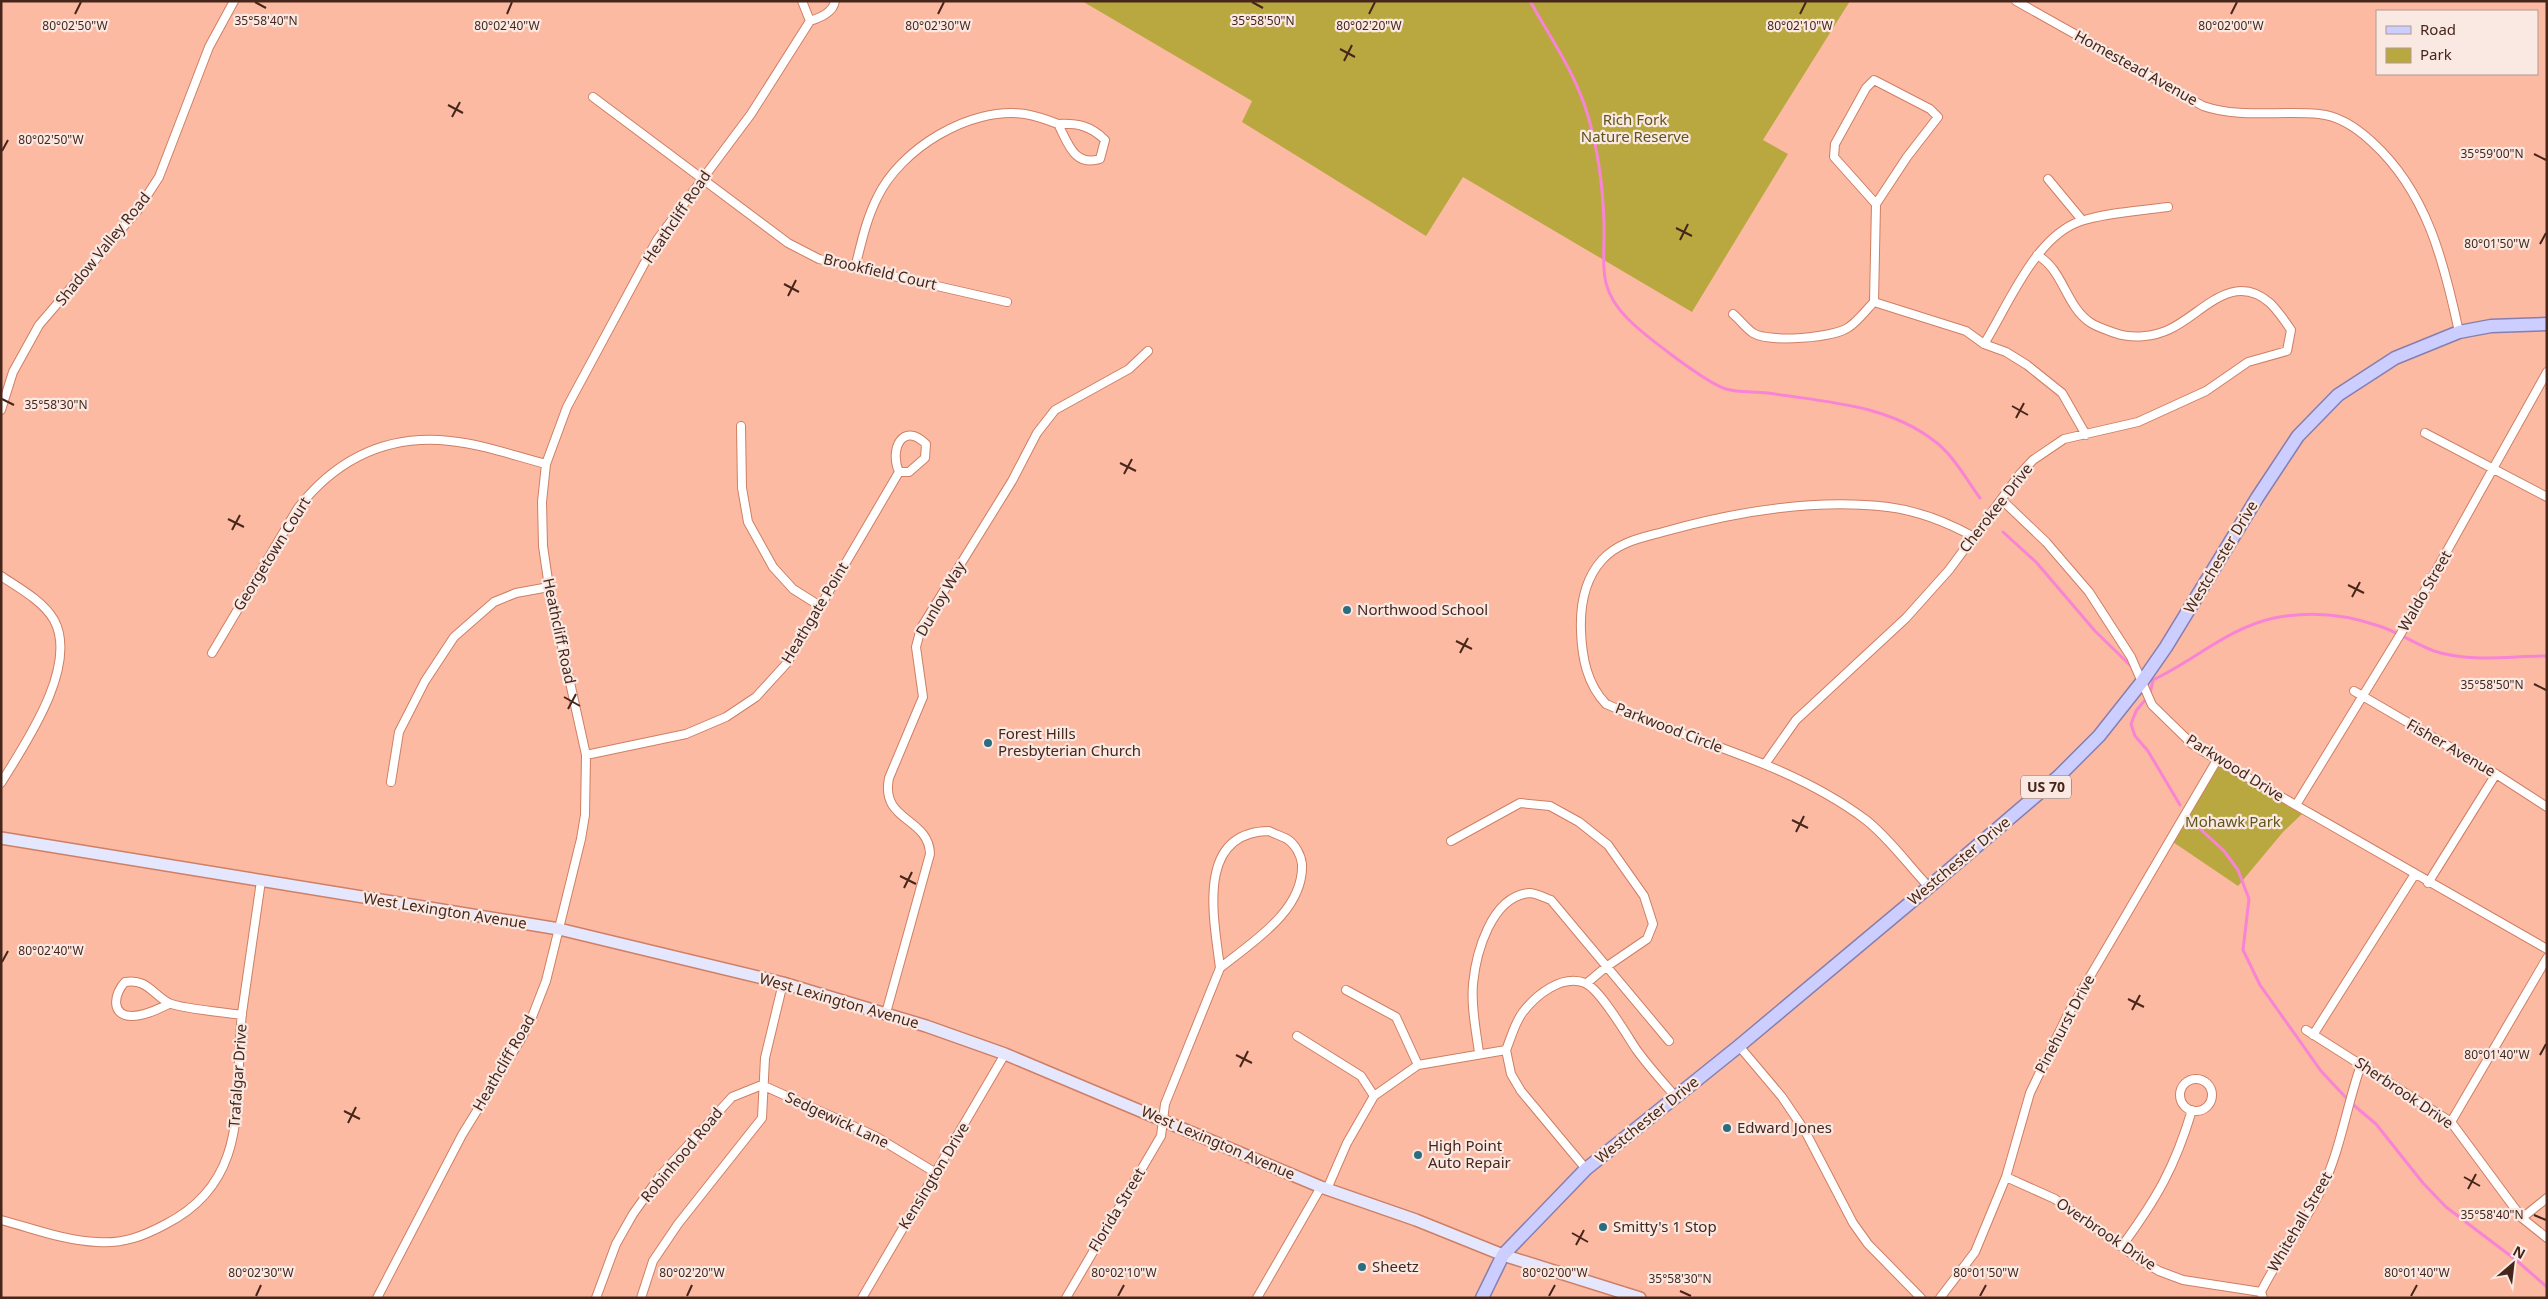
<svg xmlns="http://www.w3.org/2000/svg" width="2548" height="1299" font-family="'Noto Sans',sans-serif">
  <rect width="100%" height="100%" fill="#fdbaa2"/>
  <path fill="#b9a840" d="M1082 1H1850L1763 140 1788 154 1692 312 1463 177 1426 236 1242 122 1252 101Z
    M2217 760 2305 811 2283 832 2238 886 2170 840Z"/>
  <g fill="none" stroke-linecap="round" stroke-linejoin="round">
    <path stroke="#f784d4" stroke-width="3" d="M1530 1C1551 39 1576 74 1588 116 1598 150 1603 188 1604 224 1605 264 1596 287 1628 319 1644 335 1706 383 1726 389 1739 393 1754 391 1768 393 1824 402 1886 404 1933 440 1953 454 1966 479 1980 498
      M2003 532 2036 562 2095 631 2135 670
      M2153 680C2194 661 2228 628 2274 618 2309 611 2345 614 2379 626 2398 632 2415 644 2434 651 2471 663 2509 656 2547 656
      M2153 680 2150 694 2136 711 2131 724 2135 736 2148 751 2180 805
      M2196 825 2224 851 2238 870 2249 899 2243 950 2260 985 2321 1071 2350 1102 2376 1124 2423 1183 2446 1207 2516 1260 2547 1287"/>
    <g stroke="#ce7f64" stroke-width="10">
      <path id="street" d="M802 1 810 21
        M2016 1 2203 106C2241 119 2280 110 2319 114 2340 116 2357 128 2372 142 2427 192 2444 262 2459 332
        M593 97 788 243 819 259 1007 302
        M2048 179 2082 220
        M855 268C861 244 866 220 877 198 900 149 970 106 1025 114 1036 116 1048 120 1058 124 1068 143 1074 167 1100 159L1105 140C1091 126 1078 123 1058 124
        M1874 302 1966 331 1984 344 2006 352 2027 365 2062 393 2086 435
        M1733 314C1740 320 1746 328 1753 333 1770 343 1834 338 1849 327 1858 321 1866 310 1874 302L1876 204 1907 157 1938 117 1930 109 1874 80 1866 88 1835 144 1834 157 1876 204
        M1984 344C2008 306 2035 236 2081 221 2109 212 2140 211 2168 207
        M1 410 13 372 39 325 137 211 159 177 209 47 234 1
        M741 426 742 488 748 522 773 567 793 589 820 606
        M2425 433 2547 497
        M2002 500 2046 542 2089 592 2131 657 2152 705 2192 744 2217 760 2547 949
        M1 576C19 588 43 601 54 620 79 666 25 744 1 783
        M212 653 298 508C336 460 386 434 450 441 482 444 515 456 546 464
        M2354 691 2496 774 2547 807
        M586 755 686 734 726 717 756 697 787 663 899 472C889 449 903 421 926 444L925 458 909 472H899
        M1765 764 1796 720 1906 618 1949 570 2020 474 2033 460 2064 439 2138 422 2206 391 2248 362 2287 351 2291 330C2285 321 2278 311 2270 303 2232 270 2202 314 2170 329 2154 337 2132 339 2115 333 2107 330 2097 327 2091 323 2065 306 2064 270 2037 255
        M391 782 399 732 425 681 454 637 494 602 516 593 549 587
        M2296 805 2400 635 2547 372
        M1269 831C1275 834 1281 836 1287 839 1295 844 1301 855 1302 864 1304 911 1252 942 1220 968 1214 919 1195 832 1269 831Z
        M1451 841 1520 803 1550 806 1579 822 1608 845 1644 896 1653 924 1647 939 1606 967 1587 983
        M2428 883 2496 774
        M1929 887C1909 866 1889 838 1866 820 1789 762 1693 742 1606 704 1587 684 1582 658 1581 631 1580 605 1584 580 1602 560 1618 542 1641 538 1663 532 1734 512 1814 498 1888 507 1919 511 1947 522 1974 537
        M1346 990 1396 1017 1418 1065 1506 1050C1511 1038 1515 1022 1523 1012 1536 995 1562 974 1585 983 1600 989 1626 1034 1636 1049 1648 1066 1662 1081 1675 1096
        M169 1004C158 1009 145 1016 132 1016 110 1016 114 993 125 982 147 978 153 995 169 1003 177 1008 229 1013 242 1015
        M886 1013 930 854C929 817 880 822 889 778L923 697 916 647 921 628 1012 481 1037 433 1055 410 1129 369 1148 351
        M2306 1030 2451 1122 2522 1218 2547 1238
        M2313 1035 2415 874
        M1297 1036 1361 1076 1374 1096
        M1739 1046 1782 1097 1805 1131 1853 1223 1868 1244 1921 1298
        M1506 1050 1511 1074 1521 1091 1586 1169
        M1479 1053C1476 1030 1471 1007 1473 984 1476 953 1491 897 1529 893 1536 893 1545 898 1551 900L1669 1041
        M2180 1095a16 16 0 1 1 32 0a16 16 0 1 1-32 0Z
        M762 1085 875 1136 936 1173
        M2451 1122 2547 958
        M2006 1177 2055 1199 2140 1260 2159 1271 2183 1280 2261 1292 2263 1298
        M1327 1189 1347 1143 1374 1096 1418 1065
        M2522 1218 2547 1198
        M1 1220C32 1228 65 1241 97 1242 123 1244 144 1236 166 1224 254 1179 233 1094 242 1013 248 969 255 925 261 881
        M2122 1246C2157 1198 2175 1167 2192 1110
        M2261 1292C2279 1255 2306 1223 2323 1186 2341 1148 2347 1104 2361 1065
        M377 1298 462 1135 521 1039 532 1017 546 981 581 839 585 815 586 755 549 587 543 546 542 502 546 464 567 407 657 240 751 114 810 21C819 18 833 13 835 1
        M596 1298 616 1244 633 1214 660 1176 732 1097 762 1085
        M641 1298 653 1261 678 1224 762 1118 765 1058 783 983
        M862 1298 1005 1054
        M1066 1298 1161 1136 1165 1104 1220 968
        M1257 1298 1321 1187
        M1940 1298 1975 1252 2006 1177 2030 1093 2068 1014 2217 760"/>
    </g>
    <g stroke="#ce7f64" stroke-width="14">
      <path id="secondary" d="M1 838 559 929 783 983 926 1026 1005 1054 1321 1187 1416 1220 1503 1255 1640 1298"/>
    </g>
    <g stroke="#867eaf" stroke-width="15">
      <path id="primary" d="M1482 1298 1503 1255 1586 1169 1739 1046 1929 887 2059 776 2099 736 2141 683 2166 647 2257 498 2298 436 2338 395 2395 358 2459 332 2491 326 2547 324"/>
    </g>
    <use href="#street" stroke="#fff" stroke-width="8"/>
    <use href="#secondary" stroke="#e5e7ff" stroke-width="11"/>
    <use href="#primary" stroke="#cbcefe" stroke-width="12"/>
  </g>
  <path fill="none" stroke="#46261b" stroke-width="2" d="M255 2 266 8M1252 2 1263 8M75 14 81 2M507 14 512 2M938 14 944 2M1369 14 1375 2M1800 14 1806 2M2231 14 2237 2M1340 49 1355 57M1344 61 1352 45M448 105 463 113M452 117 460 102M2 151 8 140M2534 154 2546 160M1676 228 1692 236M1680 240 1688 224M2540 244 2546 233M784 284 799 292M788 296 796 280M2 399 14 405M2012 406 2028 415M2016 418 2024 403M1120 463 1136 471M1124 474 1132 459M228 519 244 527M232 530 240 515M2348 585 2364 593M2352 597 2360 582M1456 641 1472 649M1460 653 1468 638M2534 684 2546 690M564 697 580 706M568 709 576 694M1792 820 1808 828M1796 832 1804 816M900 876 916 884M904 888 912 872M2 962 8 951M2128 999 2144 1007M2132 1010 2140 995M1236 1055 1252 1063M2540 1055 2546 1044M1240 1067 1248 1051M344 1111 360 1119M348 1123 356 1107M2464 1177 2480 1186M2468 1189 2476 1174M2534 1215 2546 1220M1572 1233 1588 1242M1576 1245 1584 1230M1680 1291 1691 1296M256 1296 261 1285M687 1296 692 1285M1118 1296 1124 1285M1549 1296 1555 1285M1980 1296 1986 1285M2411 1296 2417 1285"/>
  <g fill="#2b6c7f" stroke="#fae8e2" stroke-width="2">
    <circle cx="1347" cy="610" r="5"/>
    <circle cx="988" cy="743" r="5"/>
    <circle cx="1727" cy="1128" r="5"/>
    <circle cx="1418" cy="1155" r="5"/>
    <circle cx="1603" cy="1227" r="5"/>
    <circle cx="1362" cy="1267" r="5"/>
  </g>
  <g text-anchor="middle" stroke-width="4.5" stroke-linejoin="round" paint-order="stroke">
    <rect fill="#fae8e2" stroke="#7c6057" stroke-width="1" x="2021" y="775.5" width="50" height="23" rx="4"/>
    <g font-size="14" font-weight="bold" fill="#46261b">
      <text x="2046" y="792">US 70</text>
    </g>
    <g font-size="15" fill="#46261b" stroke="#fae8e2">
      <text transform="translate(2136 68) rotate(29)" y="5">Homestead Avenue</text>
      <text transform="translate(677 217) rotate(-56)" y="5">Heathcliff Road</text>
      <text transform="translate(103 249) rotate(-51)" y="5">Shadow Valley Road</text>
      <text transform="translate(880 272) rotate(13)" y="5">Brookfield Court</text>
      <text transform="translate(1996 508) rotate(-52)" y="5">Cherokee Drive</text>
      <text transform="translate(272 554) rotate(-58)" y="5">Georgetown Court</text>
      <text transform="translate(2221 557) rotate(-59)" y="5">Westchester Drive</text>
      <text transform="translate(2425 591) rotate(-60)" y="5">Waldo Street</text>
      <text transform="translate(941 599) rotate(-60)" y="5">Dunloy Way</text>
      <text transform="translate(815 613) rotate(-59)" y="5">Heathgate Point</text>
      <text transform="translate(559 631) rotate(78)" y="5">Heathcliff Road</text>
      <text transform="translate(1669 728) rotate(21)" y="5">Parkwood Circle</text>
      <text transform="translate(2451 748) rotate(30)" y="5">Fisher Avenue</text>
      <text transform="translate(2235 768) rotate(32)" y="5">Parkwood Drive</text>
      <text transform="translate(1959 861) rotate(-40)" y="5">Westchester Drive</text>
      <text transform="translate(445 911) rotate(9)" y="5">West Lexington Avenue</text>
      <text transform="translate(839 1001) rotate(16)" y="5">West Lexington Avenue</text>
      <text transform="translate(2065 1024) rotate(-62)" y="5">Pinehurst Drive</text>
      <text transform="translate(504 1063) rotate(-60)" y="5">Heathcliff Road</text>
      <text transform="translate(238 1076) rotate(-86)" y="5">Trafalgar Drive</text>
      <text transform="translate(2404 1093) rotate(34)" y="5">Sherbrook Drive</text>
      <text transform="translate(837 1120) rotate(25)" y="5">Sedgewick Lane</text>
      <text transform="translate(1647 1120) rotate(-39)" y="5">Westchester Drive</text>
      <text transform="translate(1218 1143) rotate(23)" y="5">West Lexington Avenue</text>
      <text transform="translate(682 1155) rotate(-50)" y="5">Robinhood Road</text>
      <text transform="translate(934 1176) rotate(-59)" y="5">Kensington Drive</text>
      <text transform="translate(1117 1210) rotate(-59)" y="5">Florida Street</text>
      <text transform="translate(2300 1222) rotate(-60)" y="5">Whitehall Street</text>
      <text transform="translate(2106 1234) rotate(34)" y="5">Overbrook Drive</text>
    </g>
    <g font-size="15" fill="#5f561a" stroke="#fae8e2">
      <text x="1635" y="125">Rich Fork<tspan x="1635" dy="17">Nature Reserve</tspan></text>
      <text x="2233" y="827">Mohawk Park</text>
    </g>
    <g font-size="15" fill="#46261b" stroke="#fae8e2" text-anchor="start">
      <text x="1357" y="615">Northwood School</text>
      <text x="998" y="739">Forest Hills<tspan x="998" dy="17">Presbyterian Church</tspan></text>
      <text x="1737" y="1133">Edward Jones</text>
      <text x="1428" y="1151">High Point<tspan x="1428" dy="17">Auto Repair</tspan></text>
      <text x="1613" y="1232">Smitty's 1 Stop</text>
      <text x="1372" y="1272">Sheetz</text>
    </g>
  </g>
  <g font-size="12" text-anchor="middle" fill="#46261b" stroke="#fae8e2" stroke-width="4.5" stroke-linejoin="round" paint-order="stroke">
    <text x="266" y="25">35°58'40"N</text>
    <text x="1263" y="25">35°58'50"N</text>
    <text x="75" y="30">80°02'50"W</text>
    <text x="507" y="30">80°02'40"W</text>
    <text x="938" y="30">80°02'30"W</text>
    <text x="1369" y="30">80°02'20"W</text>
    <text x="1800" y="30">80°02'10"W</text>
    <text x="2231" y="30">80°02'00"W</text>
    <text x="51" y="144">80°02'50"W</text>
    <text x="2492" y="158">35°59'00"N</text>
    <text x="2497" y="248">80°01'50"W</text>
    <text x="56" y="409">35°58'30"N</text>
    <text x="2492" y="689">35°58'50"N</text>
    <text x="51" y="955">80°02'40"W</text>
    <text x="2497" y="1059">80°01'40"W</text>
    <text x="2492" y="1219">35°58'40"N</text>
    <text x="261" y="1277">80°02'30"W</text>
    <text x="692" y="1277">80°02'20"W</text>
    <text x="1124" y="1277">80°02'10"W</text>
    <text x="1555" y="1277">80°02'00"W</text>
    <text x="1986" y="1277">80°01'50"W</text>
    <text x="2417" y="1277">80°01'40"W</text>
    <text x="1680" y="1283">35°58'30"N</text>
  </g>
  <rect width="2548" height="1299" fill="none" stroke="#46261b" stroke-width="5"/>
  <rect x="2376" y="10" width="162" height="65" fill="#fae8e2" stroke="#b29a92"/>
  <rect x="2386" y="26" width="25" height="8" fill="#cbcefe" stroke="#b29a92"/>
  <text x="2420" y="35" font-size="15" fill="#46261b">Road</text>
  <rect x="2386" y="48" width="25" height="15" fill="#b9a840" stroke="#b29a92"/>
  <text x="2420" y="60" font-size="15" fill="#46261b">Park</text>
  <g transform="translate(2513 1264) rotate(28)" stroke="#fae8e2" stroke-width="4" paint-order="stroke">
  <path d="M0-4L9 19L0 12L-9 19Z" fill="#46261b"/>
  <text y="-8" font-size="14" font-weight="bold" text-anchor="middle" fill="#46261b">N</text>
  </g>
</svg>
